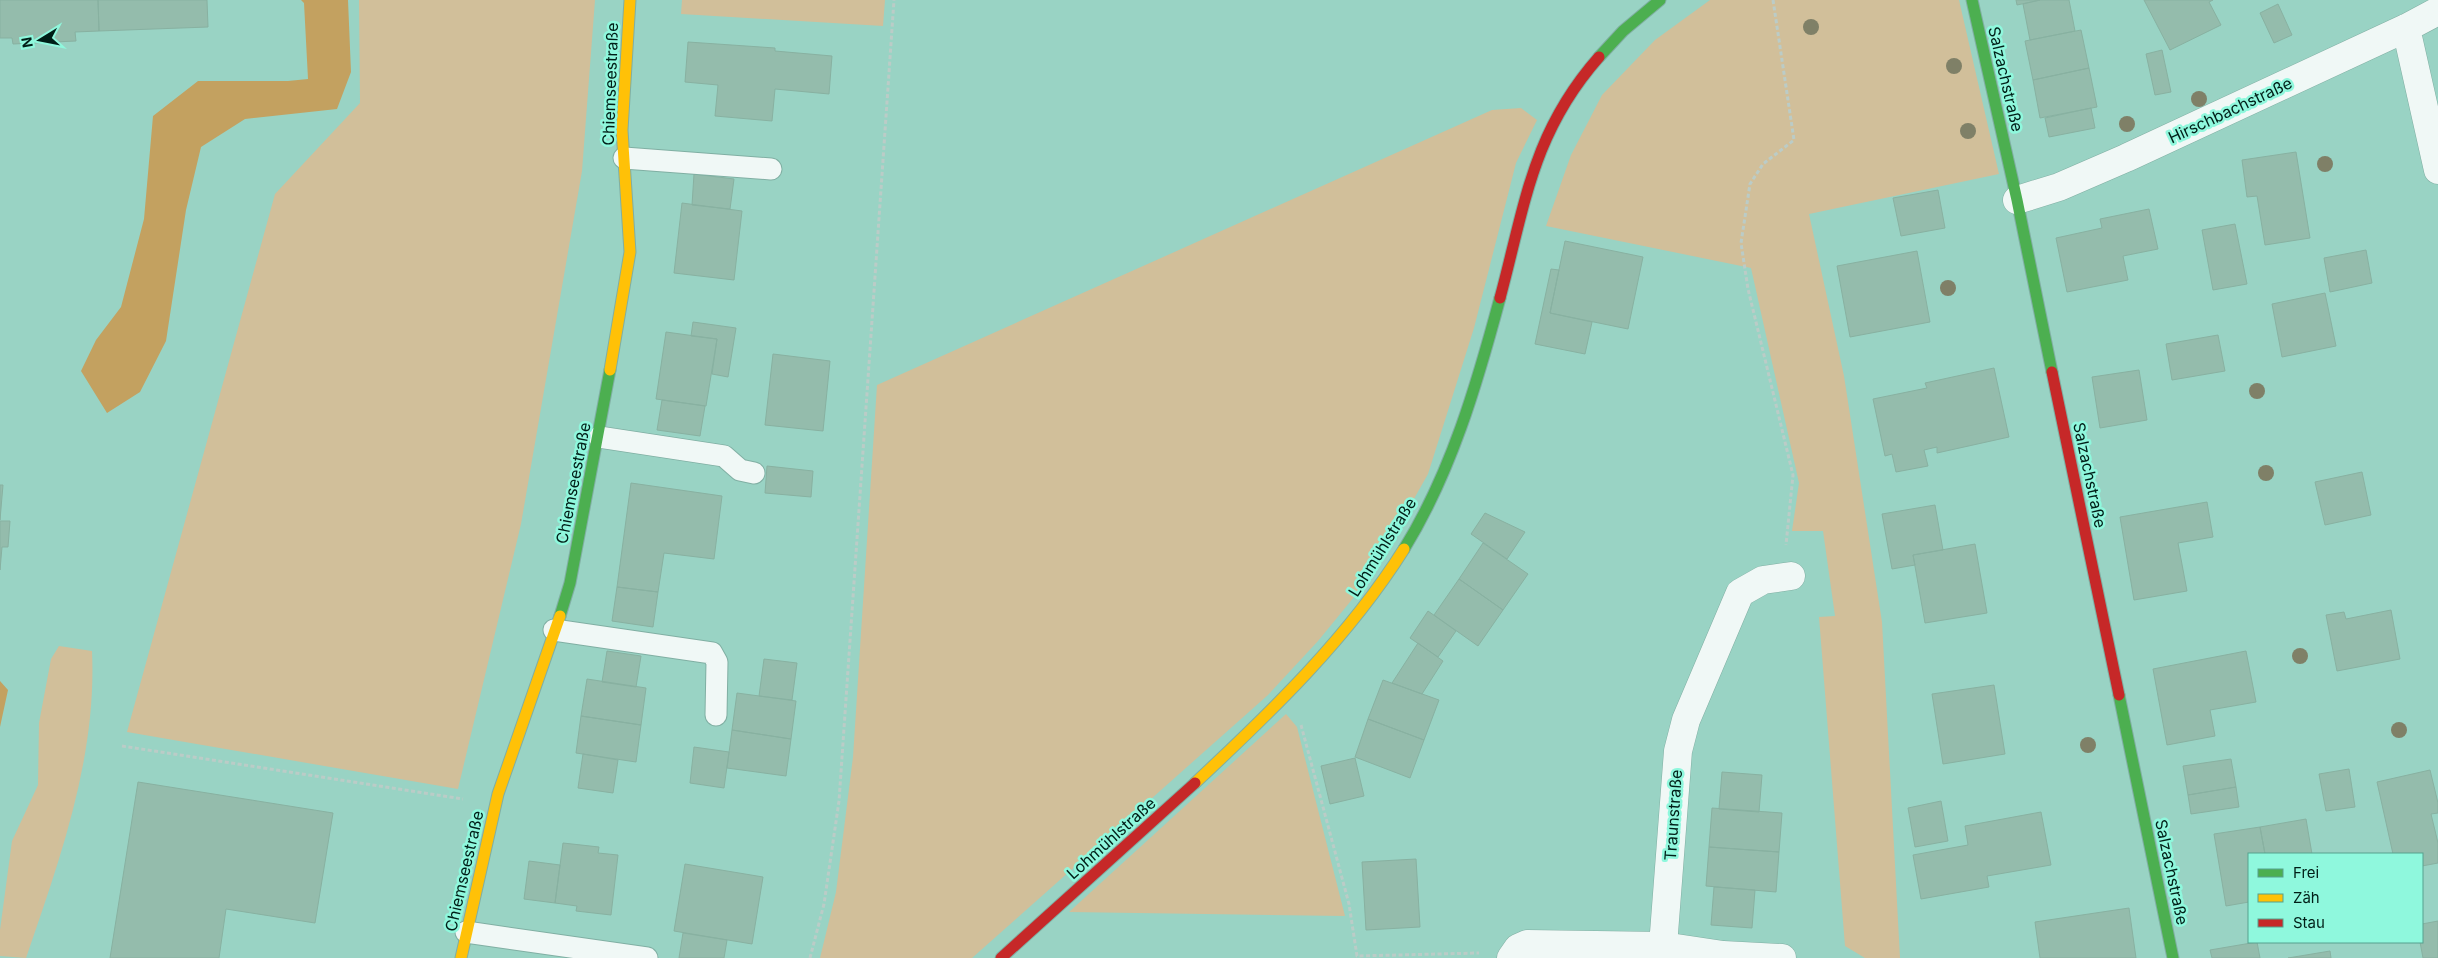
<svg xmlns="http://www.w3.org/2000/svg" width="2438" height="958" font-family="Inter,sans-serif">
  <rect width="100%" height="100%" fill="#99d3c4"/>
  <path fill="#d1bf9a" d="M359 0H595L582 171 521 524 458 789 127 732 275 194 360 103Z
    M682 0H885L883 26 681 14Z
    M1710 0H1959L1999 174 1809 214 1844 376 1882 622 1900 958H1865L1845 946 1819 617 1835 616 1823 531H1792L1799 483 1751 268 1546 226 1571 155 1602 95 1655 40Z
    M1521 108 1537 120 1516 163 1474 328 1428 474 1368 580 1318 641 1268 695 972 958H820L836 892 853 757 877 385 1492 110Z
    M59 646 92 651C97 757 60 859 26 958L0 956V930L12 841 38 785 39 723 51 659Z
    M1286 714 1297 727 1345 916 1069 912Z"/>
  <path fill="#c3a160" d="M301 0H348L351 72 337 109 245 119 201 147 186 210 166 341 140 392 107 413 81 371 96 340 121 307 144 219 153 116 198 81H288L308 79 304 3Z
    M0 681 8 690 0 727Z"/>
  <path fill="#94bcac" stroke="#88b1a1" d="M0 0H98L99 31 75 32 76 41 13 44 12 38H0Z
    M98 0H207L208 27 99 31Z
    M2016 0H2040L2017 5Z
    M2040 0H2069L2075 31 2030 40 2023 4Z
    M2144 0H2213L2209 2 2221 25 2170 50Z
    M2278 4 2292 35 2274 43 2260 13Z
    M2081 30 2089 68 2033 80 2025 41Z
    M688 42 775 48V51L832 56 829 94 775 89 772 121 715 116 718 85 685 82Z
    M2162 50 2171 92 2155 95 2146 54Z
    M2089 68 2097 107 2040 118 2033 80Z
    M2091 108 2095 128 2049 137 2045 118Z
    M2296 152 2310 238 2265 245 2257 196 2247 197 2242 160Z
    M694 174 734 179 730 209 692 205Z
    M1938 190 1945 228 1901 236 1893 198Z
    M682 203 742 211 734 280 674 273Z
    M2149 209 2158 249 2123 256 2128 280 2067 292 2056 238 2102 228 2100 219Z
    M2235 224 2247 284 2213 290 2202 230Z
    M1565 241 1643 257 1628 329 1550 313Z
    M2366 250 2372 283 2330 292 2324 258Z
    M1917 251 1930 322 1850 337 1837 266Z
    M1551 269 1559 270 1550 313 1592 322 1585 354 1535 344Z
    M2325 293 2336 346 2282 357 2272 304Z
    M693 322 736 328 728 377 712 374 717 339 691 336Z
    M666 332 717 339 706 406 656 399Z
    M2218 335 2225 371 2172 380 2166 344Z
    M773 354 830 361 823 431 765 425Z
    M1994 368 2009 437 1937 453V447L1924 450 1928 466 1896 472 1892 454 1885 456 1873 399 1927 388 1925 383Z
    M2139 370 2147 420 2100 428 2092 377Z
    M662 400 705 406 700 436 657 430Z
    M767 466 813 471 811 497 765 493Z
    M2362 472 2371 515 2325 525 2315 482Z
    M631 483 722 496 714 559 664 553 658 592 617 587Z
    M0 485H3L0 520Z
    M2207 502 2213 537 2178 543 2187 591 2134 600 2120 517Z
    M1935 505 1943 550 1913 555 1915 565 1892 569 1882 514Z
    M1485 513 1525 532 1507 559 1471 534Z
    M0 521H10L8 547H2L0 570Z
    M1483 543 1528 574 1503 610 1459 579Z
    M1975 544 1987 613 1925 623 1913 555Z
    M1459 579 1503 610 1478 646 1434 615Z
    M617 587 658 592 653 627 612 621Z
    M2391 610 2400 659 2337 671 2326 615 2344 612 2346 619Z
    M1428 611 1456 631 1438 657 1410 638Z
    M1418 643 1443 661 1422 694 1392 683Z
    M607 651 641 656 636 687 602 682Z
    M2246 651 2256 702 2210 710 2215 736 2167 745 2153 669Z
    M764 659 797 663 792 700 759 696Z
    M587 679 646 688 641 725 581 716Z
    M1383 680 1439 700 1424 740 1368 719Z
    M1994 685 2005 754 1943 764 1932 694Z
    M737 693 796 701 791 739 732 730Z
    M581 716 641 725 636 762 576 753Z
    M1368 719 1424 740 1410 778 1355 757Z
    M732 730 791 739 786 776 727 768Z
    M694 747 729 752 724 788 690 783Z
    M583 754 618 760 613 793 578 788Z
    M1355 758 1364 796 1330 804 1321 766Z
    M2231 759 2236 787 2188 795 2183 766Z
    M2349 769 2355 807 2326 811 2319 774Z
    M2430 770 2438 803V813L2431 814 2438 843V863L2422 866V854H2393L2377 782Z
    M1722 772 1762 775 1759 812 1719 809Z
    M138 782 333 813 315 923 226 909 219 958H110Z
    M2236 787 2239 807 2191 814 2188 795Z
    M1941 801 1948 841 1915 847 1908 808Z
    M1712 808 1782 813 1779 852 1709 847Z
    M2041 812 2051 865 1987 876 1989 887 1921 899 1913 855 1968 845 1965 826Z
    M2306 819 2312 854H2265L2260 827Z
    M2260 827 2265 854H2249V902L2226 906 2214 834Z
    M563 843 599 847 598 853 618 855 611 915 576 911 577 906 555 903Z
    M1709 847 1779 852 1776 892 1706 886Z
    M1416 859 1420 927 1366 930 1362 862Z
    M529 861 560 865 555 903 524 899Z
    M685 864 763 877 752 944 674 931Z
    M1714 887 1755 890 1752 928 1711 925Z
    M2129 908 2136 958H2040L2035 922Z
    M2438 921V958H2423L2420 942H2422V924Z
    M683 933 727 940 724 958H679Z
    M2257 942 2260 958H2212L2210 950Z
    M2330 951 2331 958H2288Z"/>
  <g fill="none" stroke-linecap="round" stroke-linejoin="round">
    <g stroke="#80afa3" stroke-width="23">
      <path id="lane" d="M624 158 771 169
        M599 437 724 456 740 470 754 473
        M554 630 712 653 717 662 716 715
        M466 932 647 958"/>
    </g>
    <g stroke="#80afa3" stroke-width="29">
      <path id="street" d="M2406 28 2438 170
        M2017 200 2059 187 2126 158 2406 28 2438 11
        M1663 946 1678 751 1686 720 1740 593 1763 580 1791 576
        M1511 958 1518 948 1527 944 1663 946 1723 955 1782 958"/>
    </g>
    <g stroke="#80afa3" stroke-width="13">
      <path id="fast" d="M1972 0 2017 200 2052 372
        M1599 57 1623 31 1660 0
        M1404 549C1451 473 1477 384 1500 298
        M560 616 570 583 610 370
        M2119 695 2173 958"/>
    </g>
    <g stroke="#80afa3" stroke-width="13">
      <path id="slow" d="M610 370 630 252 622 130 630 0
        M1195 783C1271 712 1348 638 1404 549
        M461 958 498 794 560 616"/>
    </g>
    <g stroke="#80afa3" stroke-width="13">
      <path id="jam" d="M1500 298C1525 205 1532 133 1599 57
        M2052 372 2119 695
        M1001 958 1195 783"/>
    </g>
    <path stroke="#bbccc7" stroke-width="3" stroke-dasharray="4 2.5" stroke-linecap="butt" d="M1773 0 1794 140 1763 164 1750 184 1741 243 1748 289 1793 475 1786 545
      M1301 725 1349 904 1357 956 1479 953
      M122 746 463 799
      M810 958 824 904 839 801 894 0"/>
    <use href="#lane" stroke="#f0f8f6" stroke-width="21"/>
    <use href="#street" stroke="#f0f8f6" stroke-width="28"/>
    <use href="#fast" stroke="#4caf50" stroke-width="11"/>
    <use href="#slow" stroke="#ffc107" stroke-width="11"/>
    <use href="#jam" stroke="#c62828" stroke-width="11"/>
  </g>
  <g fill="#7f8067">
    <circle cx="1811" cy="27" r="8"/>
    <circle cx="1954" cy="66" r="8"/>
    <circle cx="2199" cy="99" r="8"/>
    <circle cx="2127" cy="124" r="8"/>
    <circle cx="1968" cy="131" r="8"/>
    <circle cx="2325" cy="164" r="8"/>
    <circle cx="1948" cy="288" r="8"/>
    <circle cx="2257" cy="391" r="8"/>
    <circle cx="2266" cy="473" r="8"/>
    <circle cx="2300" cy="656" r="8"/>
    <circle cx="2399" cy="730" r="8"/>
    <circle cx="2088" cy="745" r="8"/>
  </g>
  <g text-anchor="middle" stroke-width="5" stroke-linejoin="round" paint-order="stroke">
    <g font-size="16" fill="#001e17" stroke="#8ff8dd">
      <text transform="translate(2006 79) rotate(77)" y="6">Salzachstraße</text>
      <text transform="translate(610 84) rotate(-88)" y="6">Chiemseestraße</text>
      <text transform="translate(2230 110) rotate(-25)" y="6">Hirschbachstraße</text>
      <text transform="translate(2090 475) rotate(78)" y="6">Salzachstraße</text>
      <text transform="translate(573 483) rotate(-79)" y="6">Chiemseestraße</text>
      <text transform="translate(1382 547) rotate(-58)" y="6">Lohmühlstraße</text>
      <text transform="translate(1673 815) rotate(-86)" y="6">Traunstraße</text>
      <text transform="translate(1111 838) rotate(-42)" y="6">Lohmühlstraße</text>
      <text transform="translate(464 871) rotate(-77)" y="6">Chiemseestraße</text>
      <text transform="translate(2172 872) rotate(78)" y="6">Salzachstraße</text>
    </g>
  </g>
  <rect x="2248" y="853" width="175" height="90" fill="#8ff8dd" stroke="#56a18e"/>
  <rect x="2258" y="869" width="25" height="8" fill="#4caf50" stroke="#56a18e"/>
  <text x="2293" y="878" font-size="15" fill="#001e17">Frei</text>
  <rect x="2258" y="894" width="25" height="8" fill="#ffc107" stroke="#56a18e"/>
  <text x="2293" y="903" font-size="15" fill="#001e17">Zäh</text>
  <rect x="2258" y="919" width="25" height="8" fill="#c62828" stroke="#56a18e"/>
  <text x="2293" y="928" font-size="15" fill="#001e17">Stau</text>
  <g transform="translate(40 40) rotate(260)" stroke="#8ff8dd" stroke-width="4" paint-order="stroke">
  <path d="M0-4L9 19L0 12L-9 19Z" fill="#001e17"/>
  <text y="-8" font-size="14" font-weight="bold" text-anchor="middle" fill="#001e17">N</text>
  </g>
</svg>
